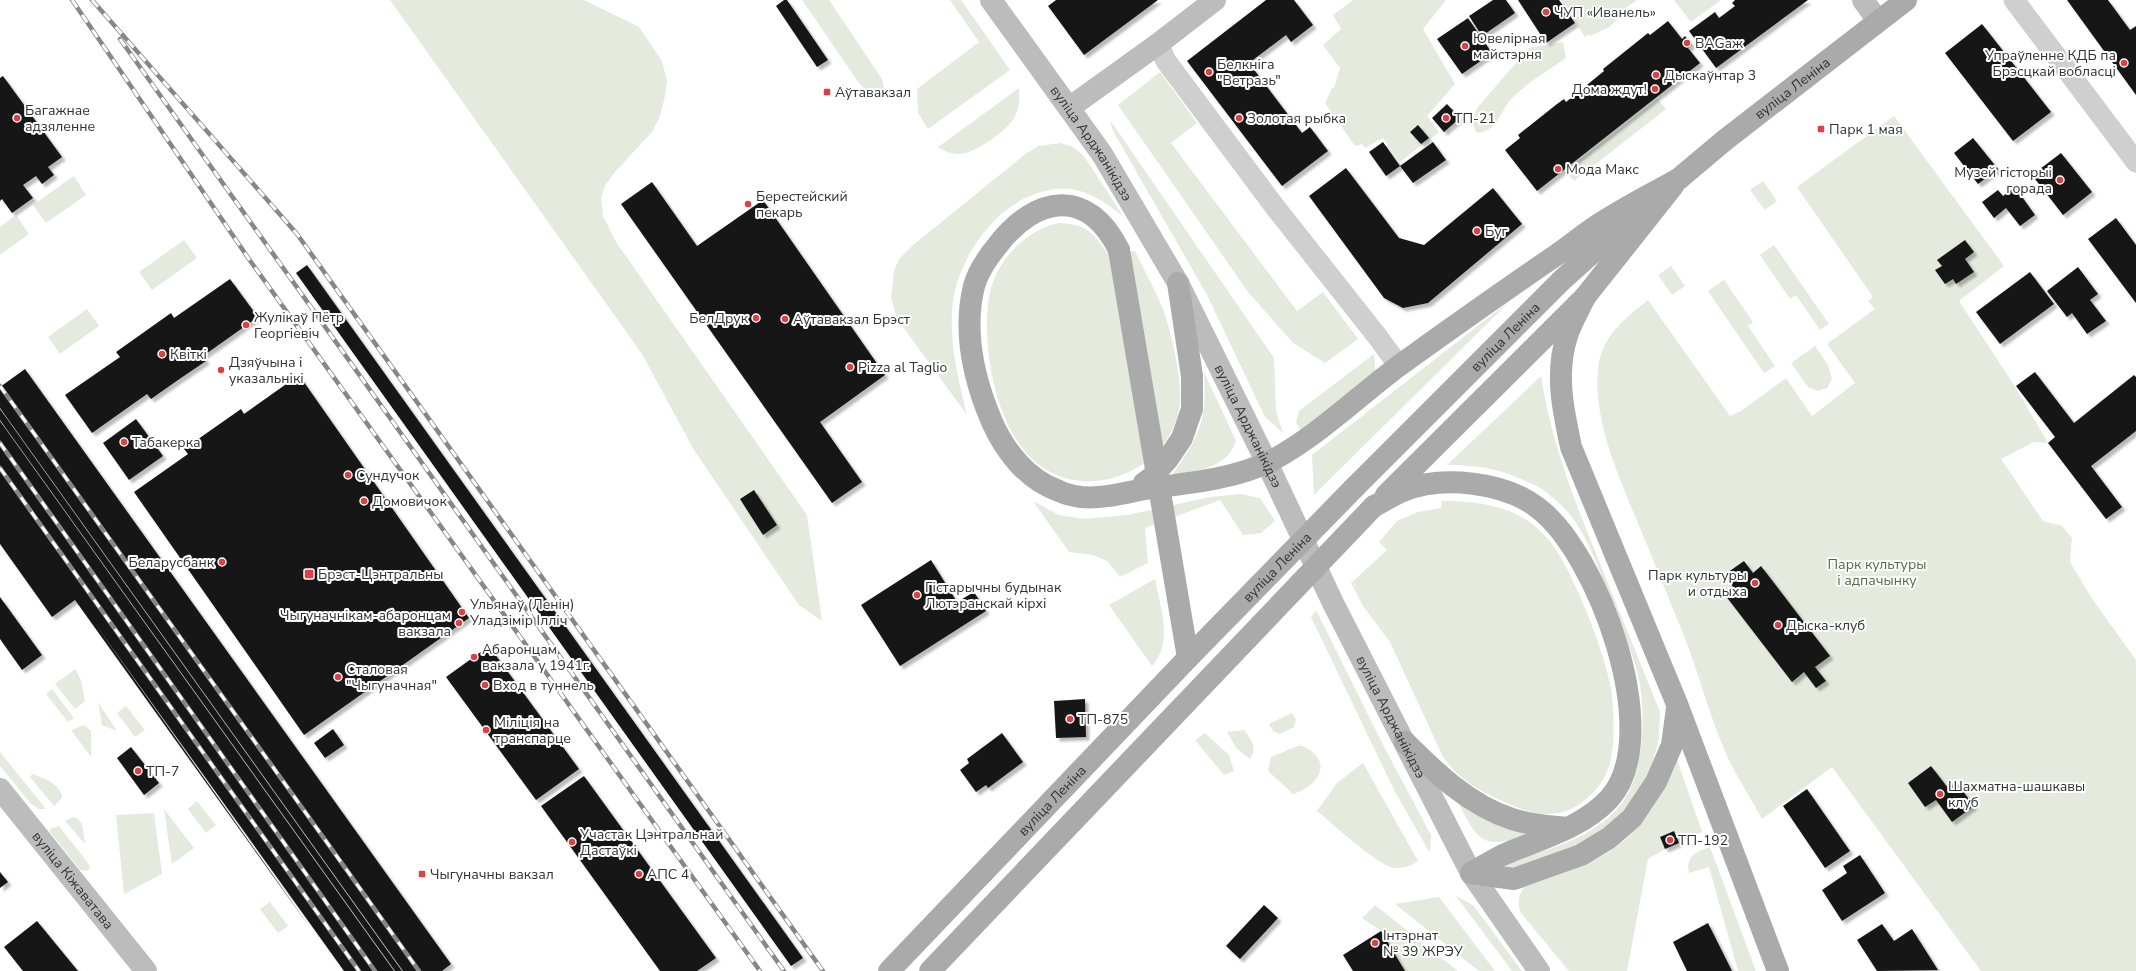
<svg xmlns="http://www.w3.org/2000/svg" width="2136" height="971" font-family="'Nunito Sans',sans-serif">
  <defs>
    <filter id="shadow"><feDropShadow dx="3.5" dy="3.5" stdDeviation="1" flood-color="#0004"/></filter>
  </defs>
  <rect width="100%" height="100%" fill="#fff"/>
  <path fill="#e4ebde" d="M390 0H584L639 27 662 61 667 81 665 96 660 116 652 132 615 172 606 184 601 197 603 216 616 242 807 515 822 621 799 605 694 450 642 354Z
    M802 0H829L882 79 884 89 881 96 871 95 859 83Z
    M950 0H961L1010 70 928 129 918 113 917 89 979 42Z
    M1353 0H1446L1423 29 1455 84 1427 116 1439 132 1400 162 1383 138 1365 148 1362 144 1355 146 1325 103 1332 88H1334L1340 68 1323 45 1341 29 1333 15Z
    M1561 0H1637L1627 7 1610 27 1590 36 1589 34 1585 37Z
    M1674 0H1721L1691 22Z
    M1563 42 1566 58C1549 70 1528 82 1513 97 1499 111 1500 130 1477 133 1471 123 1472 118 1477 108L1529 48Z
    M1160 72 1197 123 1171 143 1297 311 1323 292 1358 339 1325 363 1293 343 1248 292 1118 105Z
    M1019 88C1019 99 1020 108 1014 118 1007 131 973 155 958 154 950 154 944 151 938 147Z
    M1658 99 1666 109 1574 181 1565 171Z
    M1894 116 2004 266 1959 301 2016 388 2048 443 2034 442 2001 459 2043 521 2062 526 2072 538 2070 562 2093 600 2136 660V971H1981L1832 767 1762 819C1751 798 1737 778 1727 756 1709 716 1699 672 1682 631 1668 596 1654 562 1640 528 1620 479 1590 416 1599 362 1605 333 1627 317 1648 300L1730 416 1741 411 1786 378 1812 416 1855 383 1827 344 1875 309 1868 301 1873 297 1797 187Z
    M1110 120 1274 358 1276 411 1283 433 1265 417 1207 295 1113 131Z
    M1060 143 1073 147 1084 156 1123 216C1107 204 1090 191 1070 189 1011 184 961 247 953 301 948 339 958 378 967 415L898 320 894 309 891 298 894 271 899 259 912 246 1024 155 1038 146Z
    M74 176 86 195 46 223 33 205Z
    M1763 181 1777 201 1765 210 1750 190Z
    M16 215 29 234 0 255V227Z
    M1059 223C1086 224 1094 233 1108 254L1135 251C1144 270 1155 289 1163 309 1171 330 1182 380 1180 402 1174 465 1098 502 1045 469 997 439 983 355 988 304 991 266 1023 230 1059 223Z
    M184 240 197 258 152 290 139 272Z
    M1774 245 1829 324 1820 330 1796 295 1790 299 1760 255Z
    M1671 266 1685 286 1672 295 1658 275Z
    M1724 280 1753 322 1748 326 1775 366 1764 373 1708 291Z
    M1511 300 1314 495 1312 455Z
    M87 309 99 326 60 354 48 337Z
    M1815 346 1828 365 1832 379 1827 388 1818 391 1808 387 1791 363Z
    M1374 354 1376 376 1302 432 1296 422 1299 411Z
    M1204 372 1236 441C1227 469 1197 470 1172 475 1200 436 1207 420 1204 372Z
    M1541 376C1551 442 1574 499 1599 561 1619 611 1640 662 1660 712L1659 739 1651 767 1639 794 1624 815 1578 847 1510 869 1506 867 1508 862C1545 850 1589 840 1616 810 1643 782 1645 729 1641 692 1638 665 1625 637 1615 612 1604 583 1594 552 1578 526 1570 512 1555 499 1542 489 1537 485 1529 483 1523 480 1498 468 1474 465 1447 465Z
    M1240 494 1260 498 1275 521 1261 533 1243 535 1220 500 1145 528 1148 563 1120 577 1107 561 1092 555 1069 552 1033 501 1059 515 1084 519 1127 515 1210 497Z
    M1442 501C1472 501 1501 504 1527 520 1534 525 1542 532 1547 538 1571 564 1605 653 1611 688 1614 709 1616 749 1608 769 1602 785 1593 794 1580 804 1559 818 1536 816 1514 806 1486 794 1461 783 1443 757L1390 642 1363 606 1351 583 1387 550 1379 542 1397 521 1418 512 1441 508Z
    M1155 579C1160 607 1174 642 1152 666L1109 605Z
    M1316 610 1383 745 1431 835 1430 853 1395 792 1311 617Z
    M75 669 81 680 85 701 75 709 55 684Z
    M52 689 74 718 68 722 46 694Z
    M98 702 117 731 102 725Z
    M126 706 145 730 135 737 117 713Z
    M1292 713 1296 719 1294 727 1280 734 1273 731 1269 724Z
    M84 725 91 731V757L71 730Z
    M1244 730C1251 739 1258 748 1250 759L1236 748 1227 732Z
    M1205 733 1229 755 1234 771 1224 775 1195 740Z
    M1300 745C1333 758 1323 784 1293 794L1268 771 1271 757Z
    M0 752 46 809H39L31 804 0 766Z
    M1676 756 1702 832 1679 843 1674 831 1660 837 1665 849 1648 859 1627 971H1569L1520 912C1518 902 1518 896 1524 887 1565 872 1614 860 1640 823 1654 802 1664 778 1676 756Z
    M1363 763 1418 861C1411 866 1403 869 1394 868 1377 865 1333 824 1317 811L1337 783Z
    M32 774C43 778 58 782 62 796L61 799 54 806 30 777Z
    M197 801 216 825 206 833 188 809Z
    M1459 804 1497 824 1529 835 1528 838C1483 845 1481 847 1459 804Z
    M164 809 194 848 172 864Z
    M154 813 162 874 124 894 116 815Z
    M73 817 78 819 82 824 85 844 65 821Z
    M59 826 88 863 90 868 88 871 80 870 50 832V829Z
    M1710 847 1756 971H1738L1709 867 1689 873C1685 857 1697 851 1710 847Z
    M1456 896 1473 905 1522 971H1512Z
    M1439 897 1495 971H1479L1395 904Z
    M270 902 288 926 278 933 260 909Z
    M1375 905 1458 971H1405L1381 931 1362 918Z"/>
  <path fill="#191919" filter="url(#shadow)" d="M784 0H787L828 60 817 67 776 6Z
    M1056 0H1158L1084 55 1048 6Z
    M1266 0H1294L1313 25 1291 42 1286 35 1249 63 1302 133 1310 127 1328 151 1282 186 1187 61Z
    M1493 0H1506L1515 13 1482 36 1469 16Z
    M1518 0H1559L1575 23 1546 43Z
    M1735 0H1808L1716 68 1689 31 1715 12 1719 18 1735 6 1732 3Z
    M2067 0H2108L2130 30 2136 26V95Z
    M1468 18 1492 53 1462 74 1437 39Z
    M1668 21 1682 39 1685 36 1692 45 1688 48 1700 63 1537 191 1505 150 1520 138 1518 135 1557 104 1564 99 1566 102 1604 71 1603 69 1648 33 1650 35Z
    M1982 24 2051 112 2013 141 1945 53Z
    M3 76 62 157 48 167 54 175 42 184 36 176 23 185 33 198 12 213 2 199 0 201V78Z
    M1447 104 1460 118 1444 132 1432 118Z
    M1418 125 1429 138 1421 144 1410 132Z
    M1973 138 1998 169 1978 184 1954 153Z
    M1383 142 1400 166 1386 176 1369 152Z
    M1433 142 1446 160 1413 183 1400 166Z
    M2061 153 2092 192 2063 215 2032 175Z
    M1346 168 1399 238 1424 245 1493 188 1522 224 1428 303 1403 308 1384 298 1309 196Z
    M652 182 697 246 763 200 885 375 820 422 862 482 832 503 621 204Z
    M2015 187 2035 215 2020 226 2006 208 1994 218 1982 202 1998 190 2003 196Z
    M2116 218 2136 245V303L2088 239Z
    M1965 240 1974 252 1965 259 1974 272 1956 284 1953 279 1945 284 1935 270 1942 266 1937 260Z
    M307 265 803 958 791 966 296 273Z
    M2078 267 2098 294 2090 300 2106 321 2087 334 2072 313 2067 317 2047 291Z
    M2030 272 2054 304 2000 344 1976 312Z
    M230 279 258 317 203 356 206 361 178 380 151 399 147 394 92 433 65 395 120 357 116 352 171 313 174 318Z
    M25 369 451 964 442 971H403L0 408V387Z
    M2035 372 2074 423 2134 375 2136 377V431L2091 466 2122 507 2106 519 2048 443 2055 437 2016 386Z
    M299 375 469 618 304 735 134 492 188 454 184 449 241 409 244 414Z
    M0 409 402 971H395L0 420Z
    M136 419 163 456 129 480 103 443Z
    M0 421 394 971H344L91 618 311 929 75 600 52 617 0 544Z
    M754 490 777 525 763 535 740 499Z
    M931 560 957 602 974 592 986 611 900 666 861 605Z
    M1744 561 1753 573 1761 566 1830 656 1815 667 1826 681 1816 688 1804 672 1792 682 1725 595 1734 588 1724 575Z
    M0 597 42 655 22 670 0 639Z
    M489 646 579 769 536 800 446 677Z
    M1085 699 1086 737 1056 738 1054 701Z
    M333 729 344 745 325 758 314 743Z
    M1002 733 1023 762 988 788 986 785 976 792 960 770 969 763 967 759Z
    M131 747 159 783 144 795 117 758Z
    M1931 766 1948 788 1956 782 1974 806 1952 822 1936 800 1925 807 1908 783Z
    M584 776 716 958 697 971H660L541 806Z
    M1807 789 1850 851 1825 868 1783 806Z
    M1674 831 1679 843 1665 849 1660 837Z
    M1860 855 1885 893 1842 921 1822 890 1847 873 1843 866Z
    M0 872 8 882 0 888Z
    M1264 905 1278 918 1240 959 1226 946Z
    M37 921 78 971H23L4 947Z
    M1708 923 1732 971H1687L1673 942Z
    M1882 924 1894 941 1912 929 1938 970 1877 971 1857 940Z
    M1381 931 1405 971H1353L1343 955Z"/>
  <g fill="none" stroke-linecap="round" stroke-linejoin="round">
    <path stroke="#cfcfcf" stroke-width="21" d="M2014 0 2136 162
      M1158 44 1166 61 1275 207 1377 336 1399 366"/>
    <g stroke="#bcbcbc" stroke-width="22">
      <path id="s1" d="M991 0 1102 154 1178 283 1267 463 1333 603 1471 873 1539 971"/>
      <path d="M1863 0 1878 21"/>
      <path d="M1069 108 1158 44 1215 0"/>
      <path id="s2" d="M0 789 146 971"/>
    </g>
    <g stroke="#aaa" stroke-width="22">
      <path id="s3" d="M1669 187 1725 140 1906 0"/>
      <path d="M1119 250C1088 187 1036 195 997 246 988 257 978 272 974 286 963 331 974 380 992 422 1005 451 1027 480 1059 491 1065 494 1074 496 1081 497 1102 499 1124 493 1145 489 1186 483 1231 480 1269 462 1317 437 1357 397 1400 365 1450 329 1501 293 1552 258 1570 246 1586 232 1604 221 1629 205 1655 192 1680 178"/>
      <path d="M1585 297C1579 310 1571 323 1567 336 1555 373 1563 410 1571 447L1677 704 1778 971"/>
      <path d="M1144 483 1151 478 1168 459 1182 438 1192 409V376L1178 283"/>
      <path id="s4" d="M1356 486 1562 280 1631 218"/>
      <path d="M1386 495 1585 297 1673 186"/>
      <path d="M1374 506C1384 501 1393 495 1403 491 1442 475 1505 482 1538 508 1598 553 1666 737 1609 799 1582 828 1540 839 1505 854 1494 859 1482 867 1471 873"/>
      <path d="M1405 742C1436 773 1469 805 1512 819 1530 825 1549 826 1567 828"/>
      <path d="M1471 873 1514 879 1581 855 1609 838 1632 818 1656 782 1672 745 1677 708"/>
    </g>
    <g stroke="#878787" stroke-width="4.5">
      <path id="rail" d="M72 0 251 262 760 971
        M92 0 297 234 823 971
        M120 39 784 971
        M0 386 419 971
        M0 443 375 971
        M0 468 359 971"/>
    </g>
    <use href="#rail" stroke="#fff" stroke-width="3" stroke-dasharray="9" stroke-linecap="butt"/>
    <g stroke="#aaa" stroke-width="22">
      <path d="M1119 250 1188 658"/>
      <path id="s5" d="M889 971 1188 658 1356 486"/>
      <path d="M930 971 1374 506"/>
    </g>
  </g>
  <g fill="#dd4042" stroke="#fff" stroke-width="1.5">
    <circle cx="1546" cy="12" r="4"/>
    <circle cx="1687" cy="43" r="4"/>
    <circle cx="1465" cy="46" r="4"/>
    <circle cx="2124" cy="63" r="4"/>
    <circle cx="1209" cy="72" r="4"/>
    <circle cx="1656" cy="75" r="4"/>
    <circle cx="1655" cy="89" r="4"/>
    <rect x="823" y="88" width="8" height="8" rx="2"/>
    <circle cx="17" cy="118" r="4"/>
    <circle cx="1239" cy="118" r="4"/>
    <circle cx="1446" cy="118" r="4"/>
    <rect x="1817" y="125" width="8" height="8" rx="2"/>
    <circle cx="1558" cy="169" r="4"/>
    <circle cx="2060" cy="180" r="4"/>
    <circle cx="748" cy="204" r="4"/>
    <circle cx="1477" cy="231" r="4"/>
    <circle cx="756" cy="318" r="4"/>
    <circle cx="785" cy="319" r="4"/>
    <circle cx="246" cy="325" r="4"/>
    <circle cx="162" cy="354" r="4"/>
    <circle cx="850" cy="367" r="4"/>
    <circle cx="221" cy="370" r="4"/>
    <circle cx="124" cy="442" r="4"/>
    <circle cx="348" cy="475" r="4"/>
    <circle cx="364" cy="501" r="4"/>
    <circle cx="222" cy="562" r="4"/>
    <rect x="304" y="569" width="10" height="10" rx="2"/>
    <circle cx="1755" cy="583" r="4"/>
    <circle cx="917" cy="595" r="4"/>
    <circle cx="462" cy="612" r="4"/>
    <circle cx="459" cy="623" r="4"/>
    <circle cx="1778" cy="625" r="4"/>
    <circle cx="474" cy="657" r="4"/>
    <circle cx="338" cy="677" r="4"/>
    <circle cx="485" cy="685" r="4"/>
    <circle cx="1070" cy="719" r="4"/>
    <circle cx="486" cy="730" r="4"/>
    <circle cx="138" cy="771" r="4"/>
    <circle cx="1940" cy="794" r="4"/>
    <circle cx="1670" cy="840" r="4"/>
    <circle cx="572" cy="842" r="4"/>
    <rect x="418" y="870" width="8" height="8" rx="2"/>
    <circle cx="639" cy="874" r="4"/>
    <circle cx="1375" cy="943" r="4"/>
  </g>
  <g text-anchor="middle" stroke-width="4" stroke-linejoin="round" paint-order="stroke">
    <g font-size="14" fill="#323232" stroke="#fff" text-anchor="start">
      <text x="1554" y="17">ЧУП «Иванель»</text>
      <text x="1473" y="43">Ювелірная<tspan x="1473" dy="16">майстэрня</tspan></text>
      <text x="1695" y="48">BAGаж</text>
      <text x="2116" y="60" text-anchor="end">Упраўленне КДБ па<tspan x="2116" dy="16">Брэсцкай вобласці</tspan></text>
      <text x="1217" y="69">Белкніга<tspan x="1217" dy="16">"Ветразь"</tspan></text>
      <text x="1664" y="80">Дыскаўнтар 3</text>
      <text x="1647" y="94" text-anchor="end">Дома ждут!</text>
      <text x="835" y="97">Аўтавакзал</text>
      <text x="25" y="115">Багажнае<tspan x="25" dy="16">адзяленне</tspan></text>
      <text x="1247" y="123">Золотая рыбка</text>
      <text x="1454" y="123">ТП-21</text>
      <text x="1829" y="134">Парк 1 мая</text>
      <text x="1566" y="174">Мода Макс</text>
      <text x="2052" y="177" text-anchor="end">Музей гісторыі<tspan x="2052" dy="16">горада</tspan></text>
      <text x="756" y="201">Берестейский<tspan x="756" dy="16">пекарь</tspan></text>
      <text x="1485" y="236">Буг</text>
      <text x="254" y="322">Жулікаў Пётр<tspan x="254" dy="16">Георгіевіч</tspan></text>
      <text x="748" y="323" text-anchor="end">БелДрук</text>
      <text x="793" y="324">Аўтавакзал Брэст</text>
      <text x="170" y="359">Квіткі</text>
      <text x="229" y="367">Дзяўчына і<tspan x="229" dy="16">указальнікі</tspan></text>
      <text x="858" y="372">Pizza al Taglio</text>
      <text x="132" y="447">Табакерка</text>
      <text x="356" y="480">Сундучок</text>
      <text x="372" y="506">Домовичок</text>
      <text x="214" y="567" text-anchor="end">Беларусбанк</text>
      <text x="318" y="579">Брэст-Цэнтральны</text>
      <text x="1747" y="580" text-anchor="end">Парк культуры<tspan x="1747" dy="16">и отдыха</tspan></text>
      <text x="925" y="592">Гістарычны будынак<tspan x="925" dy="16">Лютэранскай кірхі</tspan></text>
      <text x="470" y="609">Ульянаў (Ленін)<tspan x="470" dy="16">Уладзімір Ілліч</tspan></text>
      <text x="451" y="620" text-anchor="end">Чыгуначнікам-абаронцам<tspan x="451" dy="16">вакзала</tspan></text>
      <text x="1786" y="630">Дыска-клуб</text>
      <text x="482" y="654">Абаронцам<tspan x="482" dy="16">вакзала у 1941г.</tspan></text>
      <text x="346" y="674">Сталовая<tspan x="346" dy="16">"Чыгуначная"</tspan></text>
      <text x="493" y="690">Вход в туннель</text>
      <text x="1078" y="724">ТП-875</text>
      <text x="494" y="727">Міліція на<tspan x="494" dy="16">транспарце</tspan></text>
      <text x="146" y="776">ТП-7</text>
      <text x="1948" y="791">Шахматна-шашкавы<tspan x="1948" dy="16">клуб</tspan></text>
      <text x="580" y="839">Участак Цэнтральнай<tspan x="580" dy="16">Дастаўкі</tspan></text>
      <text x="1678" y="845">ТП-192</text>
      <text x="430" y="879">Чыгуначны вакзал</text>
      <text x="647" y="879">АПС 4</text>
      <text x="1383" y="940">Інтэрнат<tspan x="1383" dy="16">№ 39 ЖРЭУ</tspan></text>
    </g>
    <g font-size="14" fill="#323232" stroke="#fff">
      <text dy="5" stroke="none"><textPath href="#s3" startOffset="158">вуліца Леніна</textPath></text>
      <text dy="5" stroke="none"><textPath href="#s1" startOffset="175">вуліца Арджанікідзэ</textPath></text>
      <text dy="5" stroke="none"><textPath href="#s4" startOffset="211">вуліца Леніна</textPath></text>
      <text dy="5" stroke="none"><textPath href="#s1" startOffset="499">вуліца Арджанікідзэ</textPath></text>
      <text dy="5" stroke="none"><textPath href="#s5" startOffset="560">вуліца Леніна</textPath></text>
      <text dy="5" stroke="none"><textPath href="#s1" startOffset="823">вуліца Арджанікідзэ</textPath></text>
      <text dy="5" stroke="none"><textPath href="#s5" startOffset="236">вуліца Леніна</textPath></text>
      <text dy="5" stroke="none"><textPath href="#s2" startOffset="117">вуліца Кіжаватава</textPath></text>
    </g>
    <g font-size="14" fill="#536c41" stroke="#fff">
      <text x="1877" y="569">Парк культуры<tspan x="1877" dy="16">і адпачынку</tspan></text>
    </g>
  </g>
</svg>
